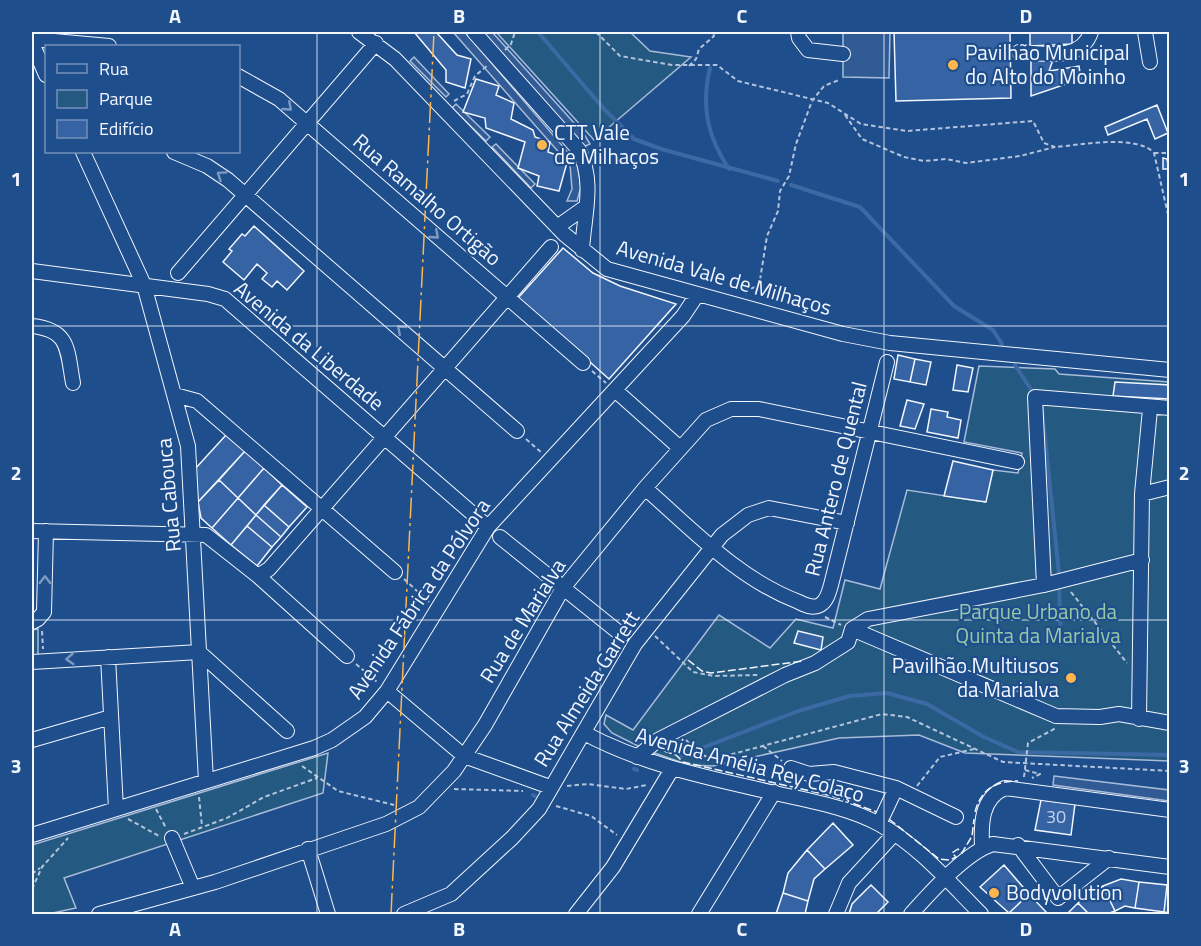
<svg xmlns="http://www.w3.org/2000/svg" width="1201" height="946" font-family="'Titillium Web',sans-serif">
  <rect width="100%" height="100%" fill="#1f4e8c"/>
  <path fill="#245a82" stroke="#a8bbd7" stroke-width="1.5" d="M496 32H630L650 51 691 57 594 140Z
    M979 366 1055 369 1059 374 1169 382V761L965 753 919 735 839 738 713 766 689 765 646 750 612 733 604 724 606 715 633 730 719 615 770 648 796 619 833 628 845 580 880 589 907 490 985 502 993 470 1018 473 1022 453 964 442Z
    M38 629V656L32 657V630Z
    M328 753 323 793 64 878 76 908 48 914H32V845Z"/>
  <path fill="#305b95" stroke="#a8bbd7" stroke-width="1.5" d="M453 32H465L577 163 581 187 577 201H567L572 189 570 165Z
    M481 32H492L584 134 590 144 583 147Z
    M843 32H890L889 78 843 77Z
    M414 57 449 94 446 97 410 61Z
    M456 104 490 137 486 141 452 108Z
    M496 144 535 184 531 188 492 147Z
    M1054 776 1169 790V801L1053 785Z"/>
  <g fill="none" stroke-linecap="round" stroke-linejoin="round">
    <path stroke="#3b69a3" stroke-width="4" d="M538 32 604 109 634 139 661 149 778 181
      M710 68C701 106 707 136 729 169
      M791 185 860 207 954 306 993 330 1002 344
      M1015 365 1034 394
      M1042 408 1059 574
      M1059 585 1061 644
      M681 756 798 711 850 696 887 693 927 704 984 737 1018 752 1170 755
      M634 769 637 770
      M533 795 535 796"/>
  </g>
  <path fill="#3563a3" stroke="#f2f6ff" stroke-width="1.5" d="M414 32H436L457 55 471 59 465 88 446 82V70Z
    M894 32H1010L1011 98 896 101Z
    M1030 32 1072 33V44L1030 46Z
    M1054 57 1049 71 1079 66 1081 79 1031 96V59Z
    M476 79 499 86 496 95 514 103 511 119 533 130 535 137 550 142 548 152 568 159 559 191 537 186 539 176 518 168 525 142 486 128 485 118 463 112Z
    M1157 105 1168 133 1155 139 1147 119 1108 135 1105 127Z
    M1163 158 1167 159 1169 169H1163Z
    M254 226 304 271 287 290 277 281 272 287 262 279 267 273 257 264 244 280 223 262 232 251 229 249 242 234 245 236Z
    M563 248 593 273 620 286 676 304 609 379 518 298Z
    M898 355 915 359 910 382 894 379Z
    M915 359 931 362 926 385 910 382Z
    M957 365 973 368 968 392 953 390Z
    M1115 382 1170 385V399L1113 396Z
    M907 400 924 404 915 429 900 426Z
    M931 409 948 412 947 417 961 420 958 438 927 432Z
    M226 435 245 451 198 502 195 469Z
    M245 451 264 468 238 498 219 480Z
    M953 461 993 470 986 502 944 496Z
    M264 468 282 485 256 515 238 498Z
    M219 480 238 498 212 528 201 518 198 502Z
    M282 485 307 507 289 527 264 505Z
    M238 498 256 515 231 545 212 528Z
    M264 505 289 527 281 537 256 515Z
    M256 515 281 537 272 547 247 526Z
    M247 526 272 547 257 566 231 545Z
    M798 631 823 637 821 650 794 643Z
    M1041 800 1075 804 1071 835 1035 830Z
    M833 823 853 845 825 869 807 850Z
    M807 850 825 869 814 879 808 901 783 893 788 873Z
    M1004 865 1029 894 1009 913 980 887Z
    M1121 879 1139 882 1135 908 1125 906 1115 911 1103 886Z
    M1139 882 1167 885 1164 912 1135 908Z
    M871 885 888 902 876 914H849L852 904Z
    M1167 885 1170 886V913L1164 912Z
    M1103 886 1115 911 1107 914H1089L1078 903 1090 893Z
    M783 893 808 901 805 914H776Z
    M1029 894 1047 913 1010 914 1009 913Z
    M1078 903 1089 914H1067Z"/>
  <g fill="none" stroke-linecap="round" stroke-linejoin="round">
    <g stroke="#f2f6ff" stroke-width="16">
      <path id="minor" d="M359 32 395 59 564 234 607 269 843 334 890 343 1170 370
        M474 32 579 150C595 182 584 216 582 250
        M798 32 799 38 808 50 843 54
        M1145 32 1150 62
        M32 39 109 46
        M32 43 46 75
        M1019 52C1045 53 1081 62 1091 32
        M238 76 279 99 583 363
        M83 152 144 285 188 446 206 781
        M174 152 207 166 228 180 517 431
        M557 227 584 208
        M32 271 208 294 225 299 488 527
        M178 273 376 43
        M32 326C70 330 67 350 73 383
        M615 390 680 448
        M175 395 197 401 395 572
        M645 488C693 530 738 579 799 602 805 605 813 609 820 605 827 601 829 592 831 585L887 362
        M1142 494 1170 487
        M32 531 206 535 258 576 347 656
        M500 537 622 635
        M1142 560 1044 585 1035 397 1170 408
        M258 576 269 569 551 247
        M32 622 38 619 44 612 46 531
        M852 629 1056 716 1100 717 1119 714 1170 723
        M852 629 868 619 1044 585
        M108 657 116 809
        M32 662 199 652 287 731
        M387 691 464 756 550 787
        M1139 719 1142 494 1150 409
        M584 733C644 765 709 778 775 793 810 801 847 807 879 824 919 846 950 883 981 914
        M32 740 111 717
        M637 757 658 740 785 675 815 663 848 642 852 629
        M791 768 809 774 834 772 896 788 956 817
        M879 824 896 788
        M32 835 314 748 332 740 365 717 387 691 488 527 683 316 697 295
        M172 838 193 888
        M1018 845 1058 898 1109 858
        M982 847C981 824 981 798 1005 788L1170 810
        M308 849 328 914
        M99 914 215 882 336 841 386 824 419 807 454 771 485 725 563 588 645 488 706 420 731 409H759L1017 462
        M404 914 451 894 512 838 539 809 635 644 722 535 748 515 769 508 847 523
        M576 914 613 867 672 769
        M699 914 774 792
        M836 914 849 883 894 834
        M911 914C930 893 966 852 993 844L1170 867"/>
    </g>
    <path stroke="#b3c4dc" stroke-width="2" stroke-dasharray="4.5 3" stroke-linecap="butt" d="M596 32 620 56 672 65H717L738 81 828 103 861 124 907 131 1033 121 1044 143 1055 147C1080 145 1137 134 1154 153L1170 223
      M505 50 511 44 515 32
      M689 66 696 59 699 49 714 36 713 32
      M454 101 467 94 475 76 488 65
      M845 115 862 139 904 157 924 161 946 159 966 163 1020 156 1055 147
      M1154 153H1170
      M746 294 749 289 759 286 767 236 778 211 780 191 789 176 796 144 812 101 824 86 839 80
      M592 371 606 383
      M526 439 542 453
      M404 579 429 602
      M1071 592 1127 663
      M825 617 841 625
      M42 631 43 649
      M655 636 693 672 714 676 758 675
      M356 664 377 682
      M686 740 699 754 714 759 882 714 907 717 1003 762 1170 771
      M763 746 782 761
      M302 766 338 791 394 805
      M1025 770 1040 774 1032 778
      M1024 777 1028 743 1056 728
      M567 786 588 784 626 789 647 785
      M917 786 940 757 974 749
      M454 789 523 791
      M199 797 202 826
      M556 806 591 816 617 835
      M156 809 166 828
      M128 819 161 837
      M184 834 227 818 264 797 317 778
      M32 874 40 868
      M32 889 42 867 68 838"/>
    <use href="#minor" stroke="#1f4e8c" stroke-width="14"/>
    <path stroke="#f2f6ff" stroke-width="1.5" stroke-dasharray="8 3" stroke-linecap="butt" d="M688 660 702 671 711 673 803 661
      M664 751 676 755 683 762 832 796 877 812
      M975 812C981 789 996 781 1018 781
      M889 819 939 859 950 860 956 857 952 853 958 849 962 853 972 836 974 819"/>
    <path stroke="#ffb74d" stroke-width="1.5" stroke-dasharray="21 4.5 3 4.5" stroke-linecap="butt" d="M391 914 434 32"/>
  </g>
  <defs><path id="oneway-chevron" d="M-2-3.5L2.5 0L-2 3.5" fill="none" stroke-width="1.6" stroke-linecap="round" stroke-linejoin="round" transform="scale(1.5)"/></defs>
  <g stroke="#7e9ac0">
    <use href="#oneway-chevron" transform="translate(288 107) rotate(41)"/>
    <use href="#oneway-chevron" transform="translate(221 175) rotate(-146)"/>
    <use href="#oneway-chevron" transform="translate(435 235) rotate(41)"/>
    <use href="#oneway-chevron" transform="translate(401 329) rotate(-139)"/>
    <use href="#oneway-chevron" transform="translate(45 580) rotate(-90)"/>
    <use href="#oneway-chevron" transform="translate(70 659) rotate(177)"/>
  </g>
  <path fill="none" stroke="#f2f6ff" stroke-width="1.5" stroke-opacity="0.55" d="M317 32V914M600 32V914M884 32V914M32 326H1170M32 620H1170"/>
  <g fill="#ffb74d" stroke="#1f4e8c" stroke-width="2">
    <circle cx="953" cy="65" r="6"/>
    <circle cx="542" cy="145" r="6"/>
    <circle cx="1071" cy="678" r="6"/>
    <circle cx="994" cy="893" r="6"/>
  </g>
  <g text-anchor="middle" stroke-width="4.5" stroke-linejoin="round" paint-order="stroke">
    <g font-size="18" fill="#c3d1e8">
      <text x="1056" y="823">30</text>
    </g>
    <g font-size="21" fill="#f2f6ff" stroke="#1f4e8c" text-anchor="start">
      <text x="965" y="60">Pavilhão Municipal<tspan x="965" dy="24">do Alto do Moinho</tspan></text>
      <text x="554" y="140">CTT Vale<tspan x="554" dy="24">de Milhaços</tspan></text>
      <text x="1059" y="673" text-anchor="end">Pavilhão Multiusos<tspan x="1059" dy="24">da Marialva</tspan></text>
      <text x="1006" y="900">Bodyvolution</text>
    </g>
    <g font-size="21" fill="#f2f6ff" stroke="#1f4e8c">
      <text transform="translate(427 200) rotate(41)" y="7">Rua Ramalho Ortigão</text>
      <text transform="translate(724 278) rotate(16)" y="7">Avenida Vale de Milhaços</text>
      <text transform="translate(309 346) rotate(40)" y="7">Avenida da Liberdade</text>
      <text transform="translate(836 479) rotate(-76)" y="7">Rua Antero de Quental</text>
      <text transform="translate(169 495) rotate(-95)" y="7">Rua Cabouca</text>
      <text transform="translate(419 599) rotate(-56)" y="7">Avenida Fábrica da Pólvora</text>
      <text transform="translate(523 621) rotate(-58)" y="7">Rua de Marialva</text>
      <text transform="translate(587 689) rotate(-58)" y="7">Rua Almeida Garrett</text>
      <text transform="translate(750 765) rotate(15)" y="7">Avenida Amélia Rey Colaço</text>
    </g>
    <g font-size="21" fill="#97c8a6" stroke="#1f4e8c">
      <text x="1038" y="619">Parque Urbano da<tspan x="1038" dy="24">Quinta da Marialva</tspan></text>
    </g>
  </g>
  <rect width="1201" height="946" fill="none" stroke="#1f4e8c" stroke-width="66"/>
  <rect x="45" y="45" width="195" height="108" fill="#1f4e8c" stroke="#7391ba" stroke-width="1.5"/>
  <rect x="57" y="64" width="30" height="9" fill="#1f4e8c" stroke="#7391ba" stroke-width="1.5"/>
  <text x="99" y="75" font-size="18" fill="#f2f6ff">Rua</text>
  <rect x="57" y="90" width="30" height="18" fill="#245a82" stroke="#7391ba" stroke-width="1.5"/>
  <text x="99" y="105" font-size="18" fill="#f2f6ff">Parque</text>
  <rect x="57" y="120" width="30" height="18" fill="#3563a3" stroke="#7391ba" stroke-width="1.5"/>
  <text x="99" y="135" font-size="18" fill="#f2f6ff">Edifício</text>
  <rect x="33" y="33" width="1135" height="880" fill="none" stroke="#f2f6ff" stroke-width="2"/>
  <g font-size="20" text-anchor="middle" font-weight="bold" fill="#f2f6ff">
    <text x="175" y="23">A</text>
    <text x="459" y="23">B</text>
    <text x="742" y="23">C</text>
    <text x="1026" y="23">D</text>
    <text x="16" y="186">1</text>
    <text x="1184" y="186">1</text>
    <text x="16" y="480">2</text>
    <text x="1184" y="480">2</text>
    <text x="16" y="773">3</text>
    <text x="1184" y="773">3</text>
    <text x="175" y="936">A</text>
    <text x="459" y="936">B</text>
    <text x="742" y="936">C</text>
    <text x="1026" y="936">D</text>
  </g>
</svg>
